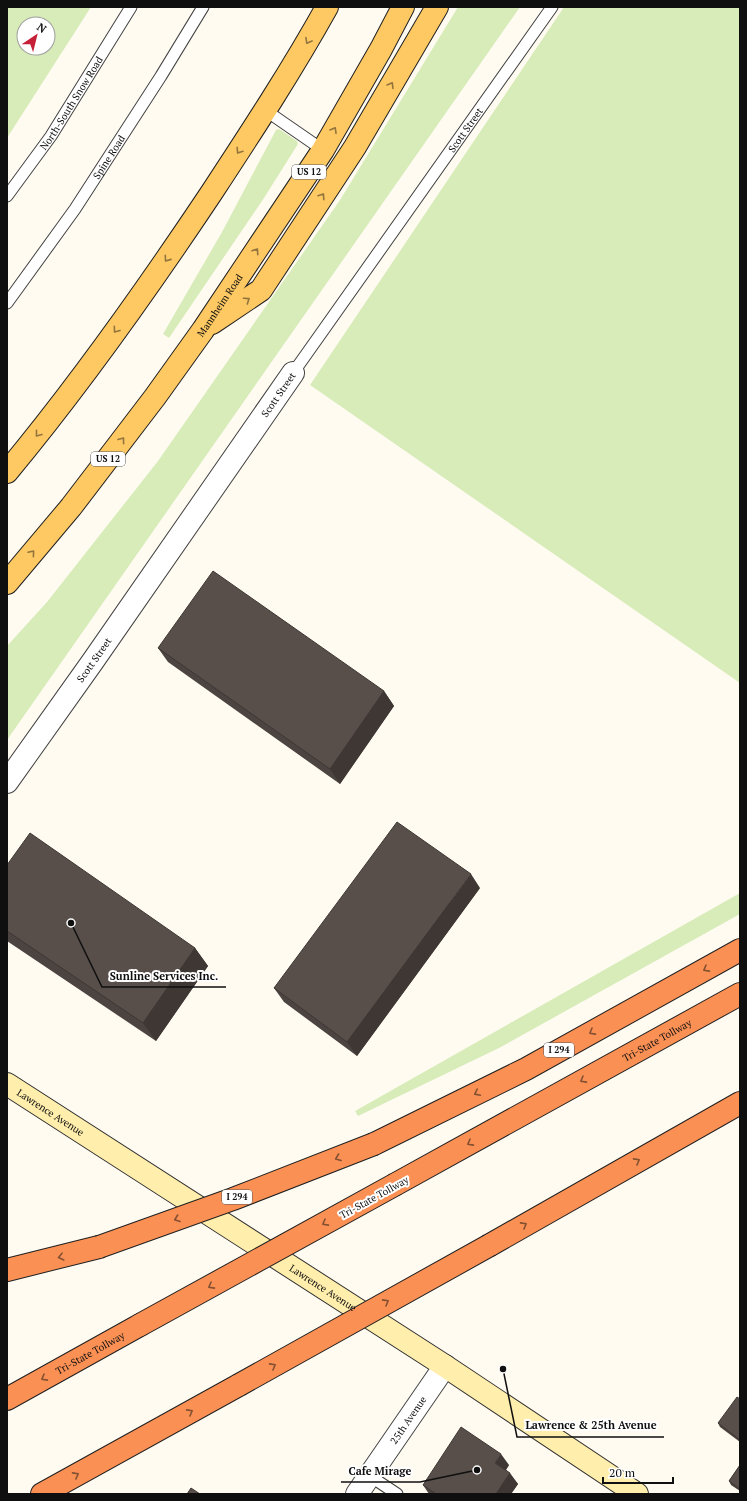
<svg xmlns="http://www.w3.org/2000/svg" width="747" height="1501" font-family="'PT Serif',serif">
  <rect width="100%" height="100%" fill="#fffbf1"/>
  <path fill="#d8ecb9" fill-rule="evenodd" d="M7 7H91L7 138ZM24 24H48V48H24Z
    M458 7H520L7 740V646L47 602 158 461 340 200Z
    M564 7H740V683L310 385Z
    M279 129 297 141 298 144 264 198 169 338 163 334 222 232 276 130Z
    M740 893V914L499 1048 358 1116 355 1111Z"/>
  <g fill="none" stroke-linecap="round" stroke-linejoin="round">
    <g stroke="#424242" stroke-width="13">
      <g id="service">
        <path d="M265 110 323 150"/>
        <path id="s1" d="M7 196 51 136 131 7"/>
        <path id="s2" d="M7 303 75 209 161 76 203 7"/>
        <path id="s3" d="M293 373 552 7"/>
        <path d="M370 1476 397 1494"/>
      </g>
    </g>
    <g stroke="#424242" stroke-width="24">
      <g id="minor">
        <path id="s4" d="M7 782 93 661 293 373"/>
        <path id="s5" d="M357 1494 445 1366"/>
      </g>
    </g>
    <g stroke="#313131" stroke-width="24">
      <g id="secondary">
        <path id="s6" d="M7 1084 445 1366 637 1494"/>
      </g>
    </g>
    <g stroke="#202020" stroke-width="24">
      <g id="primary">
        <path d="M212 323 261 290 355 147 437 7"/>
        <path d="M7 472C81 383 148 288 212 192 252 131 292 70 327 7"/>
        <path id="s7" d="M7 583 71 507 155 397 203 330 323 150 381 49 403 7"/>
      </g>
    </g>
    <g stroke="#202020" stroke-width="24">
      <g id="motorway">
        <path d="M374 1144 526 1069 740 950"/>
        <path id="s8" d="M396 1184 740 994"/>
        <path d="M490 1245 740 1103"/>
        <path d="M7 1270 99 1247"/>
        <path id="s9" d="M7 1399 140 1325"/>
        <path d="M42 1494 239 1385"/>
      </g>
    </g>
    <use href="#service" stroke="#fff" stroke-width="11"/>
    <use href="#minor" stroke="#fff" stroke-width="22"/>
    <use href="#secondary" stroke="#ffeeac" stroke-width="22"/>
    <use href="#primary" stroke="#fec963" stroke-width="22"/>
    <use href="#motorway" stroke="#fa9054" stroke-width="22"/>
    <g stroke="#202020" stroke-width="24" stroke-linecap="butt">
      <path id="motorway-bridge" d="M99 1247 233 1199 374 1144
        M140 1325 396 1184
        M239 1385 490 1245"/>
    </g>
    <use href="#motorway-bridge" stroke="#fa9054" stroke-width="22"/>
  </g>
  <path fill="#4c4440" d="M158 648 384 691 394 706 340 784 168 662Z
    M7 865 195 948 208 966 156 1041 7 941Z
    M480 888 357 1056 284 1002 274 988Z
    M740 1399V1442L720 1427 718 1423Z
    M509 1465 506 1470 518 1484 511 1494H429L423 1485Z
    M740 1465V1491L731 1485 729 1481Z"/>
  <path fill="#3e3734" d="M384 691 394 706 340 784 330 769Z
    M471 874 480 888 357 1056 347 1042Z
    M195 948 208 966 156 1041 143 1023Z
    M501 1454 509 1465 503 1474 495 1463Z
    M510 1473 518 1484 511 1494H496Z"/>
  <path fill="#584f4b" stroke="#3e3734" d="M213 571 384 691 330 769 158 648Z
    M397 822 471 874 347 1042 274 988Z
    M30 833 195 948 143 1023 7 931V865Z
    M737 1397 740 1399V1440L718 1423Z
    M461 1427 501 1454 495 1463 510 1473 496 1494H436L423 1485Z
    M740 1465V1489L729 1481Z
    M191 1488 200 1494H187Z"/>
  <defs><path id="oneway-chevron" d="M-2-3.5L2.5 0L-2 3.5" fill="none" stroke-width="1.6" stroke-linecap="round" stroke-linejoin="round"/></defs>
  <g stroke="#92753d">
    <use href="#oneway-chevron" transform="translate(308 41) rotate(119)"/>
    <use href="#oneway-chevron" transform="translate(391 85) rotate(-59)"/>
    <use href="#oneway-chevron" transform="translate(334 130) rotate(-60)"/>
    <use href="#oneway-chevron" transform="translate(239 151) rotate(123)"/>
    <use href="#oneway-chevron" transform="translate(322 196) rotate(-57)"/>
    <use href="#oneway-chevron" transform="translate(256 251) rotate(-56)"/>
    <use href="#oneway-chevron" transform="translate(167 259) rotate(125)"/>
    <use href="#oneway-chevron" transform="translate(247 300) rotate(-34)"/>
    <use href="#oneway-chevron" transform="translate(116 330) rotate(126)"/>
    <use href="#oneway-chevron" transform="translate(38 434) rotate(128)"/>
    <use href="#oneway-chevron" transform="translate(122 440) rotate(-53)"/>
    <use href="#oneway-chevron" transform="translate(32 553) rotate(-50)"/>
  </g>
  <g stroke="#845032">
    <use href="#oneway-chevron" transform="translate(706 969) rotate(151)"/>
    <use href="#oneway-chevron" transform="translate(592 1032) rotate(151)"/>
    <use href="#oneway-chevron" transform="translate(583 1080) rotate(151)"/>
    <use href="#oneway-chevron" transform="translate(477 1093) rotate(153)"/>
    <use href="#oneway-chevron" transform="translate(470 1143) rotate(151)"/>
    <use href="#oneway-chevron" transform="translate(338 1158) rotate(159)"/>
    <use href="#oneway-chevron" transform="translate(637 1161) rotate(-29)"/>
    <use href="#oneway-chevron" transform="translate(177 1219) rotate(160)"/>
    <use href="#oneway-chevron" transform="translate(325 1223) rotate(151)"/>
    <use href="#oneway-chevron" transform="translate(524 1225) rotate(-29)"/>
    <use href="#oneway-chevron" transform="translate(61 1257) rotate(166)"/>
    <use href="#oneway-chevron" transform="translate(211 1286) rotate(151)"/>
    <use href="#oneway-chevron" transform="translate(386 1302) rotate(-29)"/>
    <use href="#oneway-chevron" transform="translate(273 1366) rotate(-29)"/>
    <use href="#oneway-chevron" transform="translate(44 1378) rotate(151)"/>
    <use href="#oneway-chevron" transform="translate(190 1412) rotate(-29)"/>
    <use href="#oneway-chevron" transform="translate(76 1475) rotate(-29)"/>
  </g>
  <g text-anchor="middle" stroke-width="4" stroke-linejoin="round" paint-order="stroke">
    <g fill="#fff" stroke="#575757" stroke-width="1">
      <rect x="292" y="165" width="34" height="14" rx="3"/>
      <rect x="91" y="452" width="34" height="14" rx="3"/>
      <rect x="544" y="1043" width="30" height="14" rx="3"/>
      <rect x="222" y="1190" width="30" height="14" rx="3"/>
    </g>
    <g font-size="9" font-weight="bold" fill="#0f0f0f">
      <text x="309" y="175">US 12</text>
      <text x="108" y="462">US 12</text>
      <text x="559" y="1053">I 294</text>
      <text x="237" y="1200">I 294</text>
    </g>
    <g font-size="10" fill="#0f0f0f" stroke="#fff">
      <text dy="4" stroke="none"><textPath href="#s1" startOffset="113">North-South Snow Road</textPath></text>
      <text dy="4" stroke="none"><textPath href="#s3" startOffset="298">Scott Street</textPath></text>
      <text dy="4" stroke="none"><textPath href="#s2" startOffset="178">Spine Road</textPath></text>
      <text dy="4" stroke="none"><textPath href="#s7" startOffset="350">Mannheim Road</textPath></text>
      <text dy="4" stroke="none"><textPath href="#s4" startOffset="473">Scott Street</textPath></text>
      <text dy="4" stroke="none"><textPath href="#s4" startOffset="150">Scott Street</textPath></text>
      <text dy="4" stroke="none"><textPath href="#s8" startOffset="298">Tri-State Tollway</textPath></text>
      <text dy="4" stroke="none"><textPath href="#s6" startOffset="52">Lawrence Avenue</textPath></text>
      <text transform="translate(374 1197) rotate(-29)" y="4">Tri-State Tollway</text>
      <text dy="4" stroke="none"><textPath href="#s6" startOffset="376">Lawrence Avenue</textPath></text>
      <text dy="4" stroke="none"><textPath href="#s9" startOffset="95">Tri-State Tollway</textPath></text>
      <text dy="4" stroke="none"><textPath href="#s5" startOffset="90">25th Avenue</textPath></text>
    </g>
  </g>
  <path fill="none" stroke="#0f0f0f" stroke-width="1.5" d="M71 923L102 987H226M503 1369L517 1437H664M477 1470L420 1482H341"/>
  <g fill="#0f0f0f" stroke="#fff" stroke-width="1.5">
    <circle cx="71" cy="923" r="4"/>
    <circle cx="503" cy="1369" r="4"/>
    <circle cx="477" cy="1470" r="4"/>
  </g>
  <g font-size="11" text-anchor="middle" font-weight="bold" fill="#0f0f0f" stroke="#fff" stroke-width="4" stroke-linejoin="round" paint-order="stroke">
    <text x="164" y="980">Sunline Services Inc.</text>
    <text x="591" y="1429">Lawrence &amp; 25th Avenue</text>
    <text x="380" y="1475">Cafe Mirage</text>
  </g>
  <rect width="747" height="1501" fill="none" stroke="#0f0f0f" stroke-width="16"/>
  <g transform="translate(36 36) rotate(35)"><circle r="19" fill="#ffffff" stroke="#9f9f9f"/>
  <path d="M0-3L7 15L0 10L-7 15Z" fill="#c62038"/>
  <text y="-6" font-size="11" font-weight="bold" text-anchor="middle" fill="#0f0f0f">N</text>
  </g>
  <path d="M603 1477v6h70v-6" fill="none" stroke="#0f0f0f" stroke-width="2"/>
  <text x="609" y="1477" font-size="12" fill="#0f0f0f" stroke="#ffffff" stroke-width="3" paint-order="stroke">20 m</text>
</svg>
